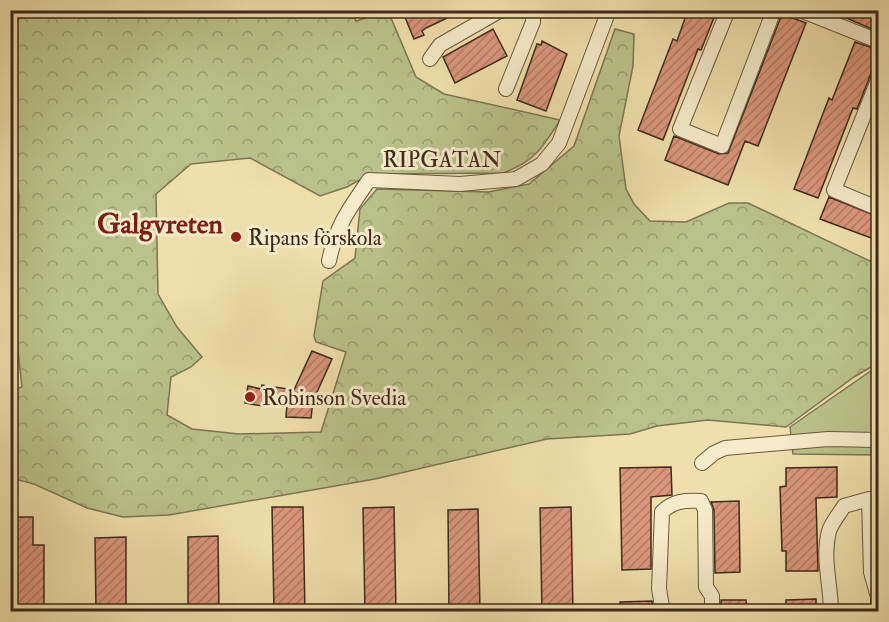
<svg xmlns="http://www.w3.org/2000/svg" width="889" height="622" font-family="'IM FELL Double Pica',serif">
  <defs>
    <pattern id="forest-crowns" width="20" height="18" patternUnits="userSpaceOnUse" patternTransform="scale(1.5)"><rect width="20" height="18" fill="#b9c28a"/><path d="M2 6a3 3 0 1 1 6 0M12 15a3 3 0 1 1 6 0" fill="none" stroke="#989e70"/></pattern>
    <pattern id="building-hatch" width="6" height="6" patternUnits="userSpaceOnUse" patternTransform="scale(1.5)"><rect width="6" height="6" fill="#da967b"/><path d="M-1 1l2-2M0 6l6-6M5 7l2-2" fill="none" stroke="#b27b64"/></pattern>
  </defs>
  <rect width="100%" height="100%" fill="#efdfac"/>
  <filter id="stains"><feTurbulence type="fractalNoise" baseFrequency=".00333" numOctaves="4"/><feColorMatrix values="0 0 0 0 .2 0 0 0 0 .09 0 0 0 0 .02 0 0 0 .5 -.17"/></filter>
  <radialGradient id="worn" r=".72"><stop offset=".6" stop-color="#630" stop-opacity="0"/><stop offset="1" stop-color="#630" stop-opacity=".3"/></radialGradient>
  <path fill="#b9c28a" stroke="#7c7652" stroke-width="1.5" d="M878 366V455L793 454 790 427Z"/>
  <path fill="url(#forest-crowns)" stroke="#7c7652" stroke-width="1.5" d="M351 10 356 21 388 11 416 77 444 94 560 120C543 147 535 161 503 173L370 174 347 187 320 196 250 158 191 164 156 194 158 294 177 327 202 357 191 367 171 377 167 415 192 429 239 434 321 432 346 352 316 342 314 336 323 281 355 258 360 209 377 189 488 192 529 184 574 146 615 29 634 34 633 66 619 136 626 189 634 204 650 221 686 222 729 203H748L874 263 878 261V363L854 377 786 427 708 420 657 426 630 434 547 439 375 479 169 515 123 517 87 508 34 484 11 478 10 391 22 387 15 323 19 195 10 152 11 11Z"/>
  <path fill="url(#building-hatch)" stroke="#3e2b1a" stroke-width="1.5" d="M402 10H464L426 28 422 31 424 35 414 39Z
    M688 10H717L701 50 698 49 663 140 638 130 673 39 677 41Z
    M828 10H859L879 18V32Z
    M782 14 806 23 758 146 745 141 728 185 665 160 674 136 719 154 728 153Z
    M493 29 507 56 455 83 443 57Z
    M542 41 567 54 546 111 517 100 537 44 541 45Z
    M855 42 879 50V53L857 109 853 108 818 198 794 189 829 98 832 100Z
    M829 197 879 217V241L820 219Z
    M312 351 332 359 313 401 311 418 286 417 287 405 263 402 262 406 245 403 248 386 261 389 262 385 294 390Z
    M671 467 672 495 651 497V569L622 570 620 468Z
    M837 467V497L816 498 818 571H786V551H782L780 487 786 486V468Z
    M739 501 740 572 715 573 714 510 711 502Z
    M272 507H303L305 612H274Z
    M394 507 396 612H365L363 508Z
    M571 507 573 612H542L540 508Z
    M478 509 480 612H449L448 510Z
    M10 517H33V545H44V612H14V536H10Z
    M218 536 219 612H188V537Z
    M126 537V612H96L95 538Z
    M816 599V612H786V600Z
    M721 600H746L747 612H721Z
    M652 601 653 612H620V602Z"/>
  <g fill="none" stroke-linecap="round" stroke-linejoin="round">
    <g stroke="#6a583e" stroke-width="16">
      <path id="minor" d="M728 10 680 129 722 146 774 10
        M800 10 878 41
        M430 59 440 45 501 10
        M878 80 834 190 877 208 878 203
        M506 89 533 22V10
        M329 261C336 226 349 209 369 180L460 184 516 179 542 164 559 143 609 10
        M702 463 714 453 725 448 828 439 878 440
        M663 612 659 589 662 512C673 501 685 500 701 501L705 510 706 587 712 596V612
        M831 612C831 584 822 559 829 531 832 522 840 513 844 506L869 499 871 572 878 597V612"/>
    </g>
    <use href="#minor" stroke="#f5eac9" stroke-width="14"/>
  </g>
  <g fill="#8f2418" stroke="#f5eac9" stroke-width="2">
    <circle cx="236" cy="237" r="6"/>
    <circle cx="250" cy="397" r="6"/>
  </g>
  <g text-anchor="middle" stroke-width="6" stroke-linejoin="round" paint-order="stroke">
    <g font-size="22" fill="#3e2b1a" stroke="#f5eac9">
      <text x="442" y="167">RIPGATAN</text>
    </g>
    <g font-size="22" fill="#3e2b1a" stroke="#f5eac9" text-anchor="start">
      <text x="248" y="245">Ripans förskola</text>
      <text x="262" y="405">Robinson Svedia</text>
    </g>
    <g font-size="28" font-weight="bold" fill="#7a1f14" stroke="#f5eac9">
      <text x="160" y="233">Galgvreten</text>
    </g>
  </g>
  <rect width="889" height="622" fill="none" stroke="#efdfac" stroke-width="36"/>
  <rect x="12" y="12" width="865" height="598" fill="none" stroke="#3e2b1a" stroke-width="3"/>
  <rect x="18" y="18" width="853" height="586" fill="none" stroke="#3e2b1a" stroke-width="1.5"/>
  <rect width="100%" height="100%" filter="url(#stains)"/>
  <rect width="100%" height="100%" fill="url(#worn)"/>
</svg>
